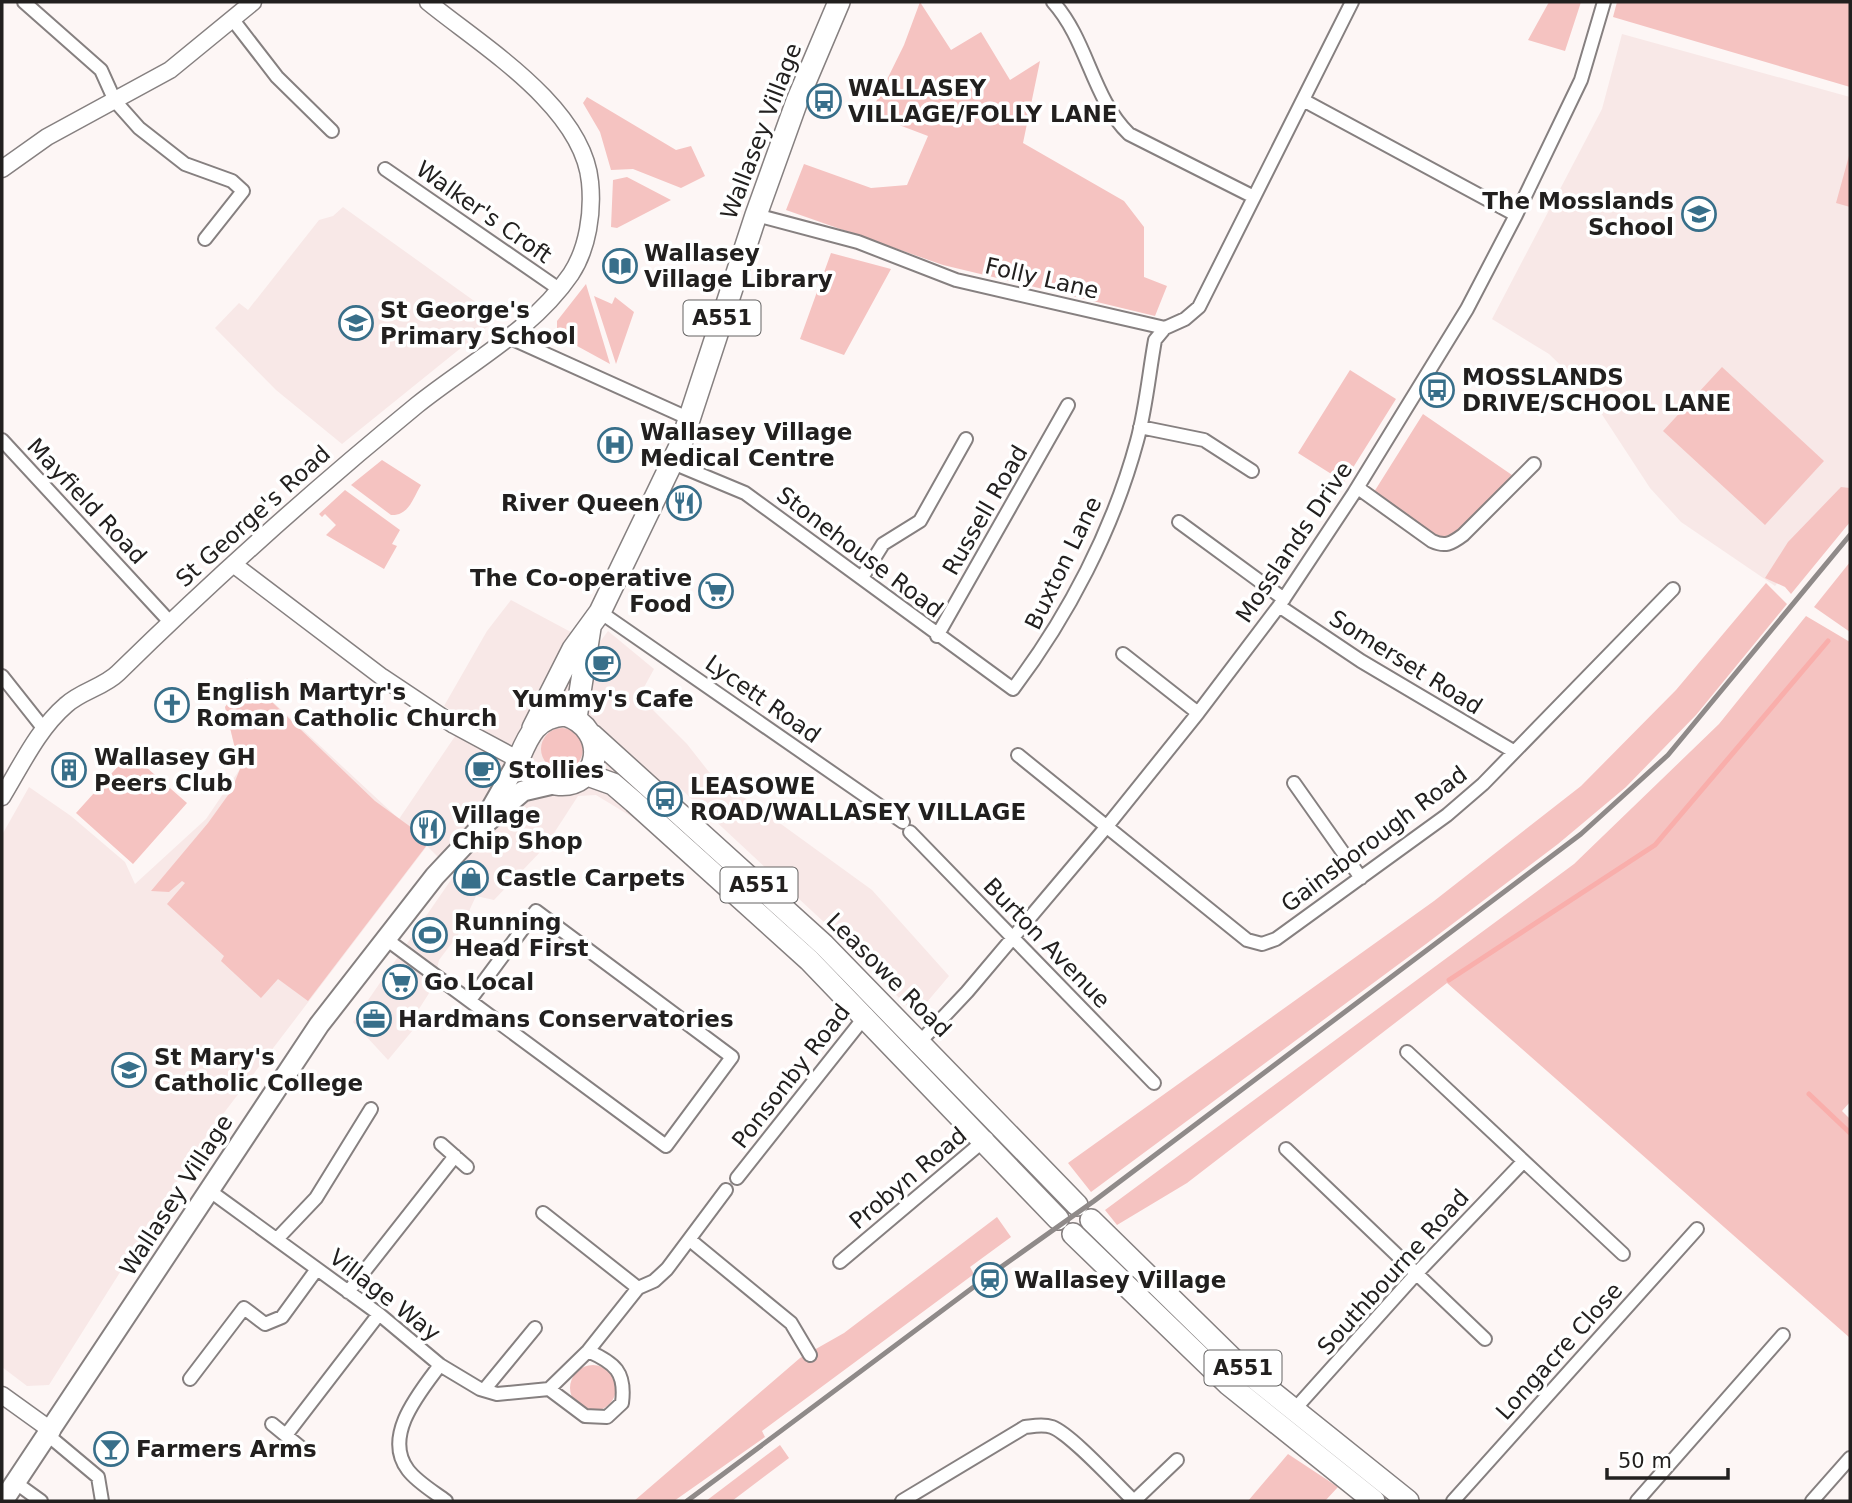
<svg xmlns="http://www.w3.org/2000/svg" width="1852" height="1503" font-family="'DejaVu Sans',sans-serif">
  <rect width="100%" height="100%" fill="#fdf6f5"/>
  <path fill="#f8e8e7" d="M1622 34 1850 97V494L1775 586 1681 522 1650 488 1586 390 1549 354 1492 319 1602 109Z
    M343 207 498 318 342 444 276 390 215 328 239 303 248 310 319 220 333 216Z
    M511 600 597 646 608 631 654 669 642 691 645 702 687 744 709 772 872 890 949 976 916 1015 827 925 680 788 647 826 596 795 578 796 545 847 494 900 476 896 458 935 439 960 433 987 417 1012 422 1019 388 1060 353 1022 455 874 427 846 204 1139 49 1385 27 1386 2 1367V835L29 787 71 816 125 862 135 884 206 819 240 769 225 707 247 678 399 819 466 720 444 706 487 631Z"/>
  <path fill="#f5c3c1" d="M920 2 951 50 981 32 1010 80 1040 61 1023 143 1124 201 1144 227V277L1167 286 1155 316 943 265 786 210 804 164 871 188 907 185 928 136 870 114 904 45Z
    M1549 2H1581L1565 51 1528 40Z
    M1617 2H1850V87L1613 17Z
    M587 97 676 150 691 146 705 176 681 188 633 169 611 170 600 132 583 103Z
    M1850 152V207L1836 203Z
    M627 177 671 200 617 228 611 227 613 180Z
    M831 253 891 269 844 355 800 339Z
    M586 284 610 364 557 335V321Z
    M594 296 612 304 615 297 634 312 616 364Z
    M1722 367 1824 461 1765 525 1663 431Z
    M1350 370 1396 399 1344 482 1298 453Z
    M1423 414 1512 475C1496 493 1462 542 1436 536L1374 492Z
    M382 460 421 485C413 498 409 516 391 515L351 485Z
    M1841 487 1850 488V522L1791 594 1785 587 1765 578 1788 542Z
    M345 490 400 530 392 544 397 546 384 569 326 535 336 525 325 514 322 517 319 514Z
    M1850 562V632L1814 607Z
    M1766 583 1787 604 1696 715 1626 787 1558 844 1426 944 1091 1192 1068 1163 1434 901 1581 786 1676 690Z
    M1806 616 1850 642V1102L1842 1111 1850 1119V1338L1447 983 1187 1183 1117 1225 1105 1210 1574 864 1719 724Z
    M247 678 375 801 430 841 308 1001 278 979 261 998 221 961 224 956 167 904 185 883 182 881 169 892 151 891 208 823 231 791 240 769 225 707Z
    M541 749a21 21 0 1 1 42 0a21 21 0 1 1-42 0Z
    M130 753 187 803 133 864 76 813Z
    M997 1217 1011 1237 970 1267 974 1274 762 1431 765 1437 674 1501H634L800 1358 844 1333Z
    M570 1388a23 23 0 1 1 46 0a23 23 0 1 1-46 0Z
    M780 1445 789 1458 732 1501H706Z
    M1288 1454 1338 1487 1325 1501H1248Z"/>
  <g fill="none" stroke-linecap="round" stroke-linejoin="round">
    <path stroke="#f9aeab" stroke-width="5" d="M1449 980 1655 845 1828 641
      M1809 1094 1850 1133"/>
    <g stroke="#868080" stroke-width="16">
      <path id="minor" d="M24 2 101 70 115 101 139 128 185 164 232 181 243 191 205 239
        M1053 2C1088 41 1092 98 1129 134L1252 196
        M233 20 277 77 332 131
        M1303 100 1516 215
        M385 169 559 289
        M756 215 858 242 956 280 1165 328 1185 319 1199 307 1352 2
        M508 337 690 419
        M1140 427 1204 440 1252 471
        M2 440 170 622
        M673 463 745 493 1013 689C1068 616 1113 530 1137 441 1146 408 1149 373 1155 340L1165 328
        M1358 488 1432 541C1445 547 1451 544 1463 535L1534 464
        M1179 522 1284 599
        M863 576 883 544 920 521 966 439
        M1279 606 1361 661 1513 751
        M600 612 903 822
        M937 636 1068 405
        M1123 654 1198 713
        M2 676 44 729
        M1018 755 1247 940 1262 944 1276 939 1447 815 1483 784 1673 589
        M1294 783 1361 878
        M910 832 1154 1083
        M386 939 666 1146 732 1057 536 911 470 1000
        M916 1046 967 992 1108 825 1198 713 1279 606 1354 493 1467 309 1516 215 1581 80 1604 2
        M1407 1052 1623 1254
        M441 1144 467 1167
        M1286 1149 1485 1339
        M737 1178 867 1014
        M210 1191 379 1314 440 1365 480 1389 497 1394 549 1389 588 1351 638 1288 654 1281 667 1269 726 1190
        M543 1213 638 1288
        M277 1239 316 1198 371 1109
        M690 1240 791 1323 810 1355
        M840 1262 987 1138
        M348 1292 455 1156
        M440 1365C420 1392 382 1436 408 1470 417 1482 434 1492 446 1501
        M190 1379 244 1308 265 1324 282 1317 317 1269
        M549 1389 585 1416 607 1417 622 1403C626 1372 615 1363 588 1351
        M484 1390 535 1328
        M1294 1410 1416 1274 1523 1162
        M272 1424 300 1447
        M286 1435 379 1314
        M49 1436 98 1477 102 1501
        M16 1483 41 1501
        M902 1501 1025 1427C1034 1426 1043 1424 1052 1427 1071 1434 1117 1485 1134 1501
        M1134 1501 1177 1460
        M1453 1501 1697 1229
        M1637 1501 1783 1335
        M1812 1501 1850 1458"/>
    </g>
    <g stroke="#868080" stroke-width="19">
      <path id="tertiary" d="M2 169 47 137 170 70 253 2
        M233 564 382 677 454 725 519 760
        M2 797C21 766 38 729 66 705 81 691 104 687 118 673 214 579 313 490 417 405 468 364 533 330 571 274 588 248 593 212 590 182 583 107 482 46 428 2
        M2 1395 52 1431"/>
    </g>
    <g stroke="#868080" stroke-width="23">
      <path id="secondary" d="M488 814 516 765
        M3 1501 319 1025 435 876 481 827 523 791 553 784"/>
    </g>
    <g stroke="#868080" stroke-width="24">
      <path id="primary" d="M565 715C610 729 601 790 556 784 542 782 528 772 516 765 527 740 533 717 565 715Z
        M576 718 590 628
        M533 728 573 649 600 612 681 444 756 215 797 101 839 2
        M592 735 824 945 1077 1205
        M585 774 613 784 634 802 809 960 1058 1219
        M1091 1220 1242 1368 1408 1501
        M1073 1234 1228 1384 1374 1501"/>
    </g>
    <use href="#minor" stroke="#fff" stroke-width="12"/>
    <use href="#tertiary" stroke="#fff" stroke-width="16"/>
    <use href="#secondary" stroke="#fff" stroke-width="19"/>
    <use href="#primary" stroke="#fff" stroke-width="21"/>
    <path stroke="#8f8a89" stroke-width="5" d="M687 1501 987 1277 1094 1201 1581 834 1668 755 1850 535"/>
  </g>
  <defs>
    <g id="bus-ring" transform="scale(1.75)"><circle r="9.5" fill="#fff" stroke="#386f8a" stroke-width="1.5"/><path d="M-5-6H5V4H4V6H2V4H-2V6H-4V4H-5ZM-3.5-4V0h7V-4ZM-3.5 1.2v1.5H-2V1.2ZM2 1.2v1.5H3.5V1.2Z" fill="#386f8a"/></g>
    <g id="school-ring" transform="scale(1.75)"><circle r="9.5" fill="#fff" stroke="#386f8a" stroke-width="1.5"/><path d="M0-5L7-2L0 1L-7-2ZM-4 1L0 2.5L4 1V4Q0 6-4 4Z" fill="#386f8a"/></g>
    <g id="library-ring" transform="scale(1.75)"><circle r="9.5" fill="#fff" stroke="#386f8a" stroke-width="1.5"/><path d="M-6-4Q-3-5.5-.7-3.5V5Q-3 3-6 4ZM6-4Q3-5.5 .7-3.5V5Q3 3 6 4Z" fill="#386f8a"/></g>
    <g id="hospital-ring" transform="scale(1.75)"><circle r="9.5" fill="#fff" stroke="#386f8a" stroke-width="1.5"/><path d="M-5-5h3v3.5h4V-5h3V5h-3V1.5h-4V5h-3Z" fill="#386f8a"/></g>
    <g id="restaurant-ring" transform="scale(1.75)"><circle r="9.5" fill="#fff" stroke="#386f8a" stroke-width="1.5"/><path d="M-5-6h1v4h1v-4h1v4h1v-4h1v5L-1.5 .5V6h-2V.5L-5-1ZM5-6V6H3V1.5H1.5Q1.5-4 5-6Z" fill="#386f8a"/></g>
    <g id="supermarket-ring" transform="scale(1.75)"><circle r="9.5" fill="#fff" stroke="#386f8a" stroke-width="1.5"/><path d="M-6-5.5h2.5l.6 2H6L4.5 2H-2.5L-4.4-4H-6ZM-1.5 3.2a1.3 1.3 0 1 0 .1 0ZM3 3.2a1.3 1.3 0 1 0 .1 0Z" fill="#386f8a"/></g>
    <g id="cafe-ring" transform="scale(1.75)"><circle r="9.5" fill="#fff" stroke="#386f8a" stroke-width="1.5"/><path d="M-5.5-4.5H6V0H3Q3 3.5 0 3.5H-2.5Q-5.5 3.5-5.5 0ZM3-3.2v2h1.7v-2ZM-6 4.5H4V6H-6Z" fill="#386f8a"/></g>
    <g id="church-ring" transform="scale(1.75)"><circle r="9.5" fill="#fff" stroke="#386f8a" stroke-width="1.5"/><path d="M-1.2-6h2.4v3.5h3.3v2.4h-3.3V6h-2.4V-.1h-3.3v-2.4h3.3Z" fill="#386f8a"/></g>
    <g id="building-ring" transform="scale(1.75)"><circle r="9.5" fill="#fff" stroke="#386f8a" stroke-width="1.5"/><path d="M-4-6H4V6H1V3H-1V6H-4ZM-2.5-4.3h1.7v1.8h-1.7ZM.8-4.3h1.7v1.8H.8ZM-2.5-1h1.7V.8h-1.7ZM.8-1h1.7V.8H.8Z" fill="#386f8a"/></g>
    <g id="shop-ring" transform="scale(1.75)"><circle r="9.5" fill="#fff" stroke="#386f8a" stroke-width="1.5"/><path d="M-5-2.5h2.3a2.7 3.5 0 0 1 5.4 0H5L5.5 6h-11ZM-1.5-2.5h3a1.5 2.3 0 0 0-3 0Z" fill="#386f8a"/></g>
    <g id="stadium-ring" transform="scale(1.75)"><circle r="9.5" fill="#fff" stroke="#386f8a" stroke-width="1.5"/><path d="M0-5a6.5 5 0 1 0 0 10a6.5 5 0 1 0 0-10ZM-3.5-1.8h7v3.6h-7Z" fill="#386f8a"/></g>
    <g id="office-ring" transform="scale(1.75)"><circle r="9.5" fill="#fff" stroke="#386f8a" stroke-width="1.5"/><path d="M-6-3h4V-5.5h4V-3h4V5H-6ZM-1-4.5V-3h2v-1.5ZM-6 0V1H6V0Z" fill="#386f8a"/></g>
    <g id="station-ring" transform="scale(1.75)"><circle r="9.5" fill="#fff" stroke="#386f8a" stroke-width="1.5"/><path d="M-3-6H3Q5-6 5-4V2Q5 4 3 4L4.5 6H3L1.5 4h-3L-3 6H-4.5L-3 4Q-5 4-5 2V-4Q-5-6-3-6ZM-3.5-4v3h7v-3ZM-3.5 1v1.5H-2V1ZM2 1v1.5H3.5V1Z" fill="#386f8a"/></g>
    <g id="bar-ring" transform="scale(1.75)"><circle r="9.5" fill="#fff" stroke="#386f8a" stroke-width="1.5"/><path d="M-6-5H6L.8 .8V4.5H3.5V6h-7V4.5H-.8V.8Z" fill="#386f8a"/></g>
  </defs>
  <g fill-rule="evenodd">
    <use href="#bus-ring" x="824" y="101"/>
    <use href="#school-ring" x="1699" y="214"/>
    <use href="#library-ring" x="620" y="266"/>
    <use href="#school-ring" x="356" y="323"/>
    <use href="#bus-ring" x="1437" y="390"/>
    <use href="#hospital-ring" x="615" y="445"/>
    <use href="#restaurant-ring" x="684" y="503"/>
    <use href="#supermarket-ring" x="716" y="591"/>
    <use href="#cafe-ring" x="603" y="664"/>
    <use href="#church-ring" x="172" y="705"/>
    <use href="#building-ring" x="69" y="770"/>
    <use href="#cafe-ring" x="483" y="770"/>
    <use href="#bus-ring" x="665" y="799"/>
    <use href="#restaurant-ring" x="428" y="828"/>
    <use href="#shop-ring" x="471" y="878"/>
    <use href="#stadium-ring" x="430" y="935"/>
    <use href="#supermarket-ring" x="400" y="982"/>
    <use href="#office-ring" x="374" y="1019"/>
    <use href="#school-ring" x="129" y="1070"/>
    <use href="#station-ring" x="990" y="1280"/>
    <use href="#bar-ring" x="111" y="1449"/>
  </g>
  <g text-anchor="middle" stroke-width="7" stroke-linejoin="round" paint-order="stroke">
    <g fill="#fff" stroke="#646362" stroke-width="2">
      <rect x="683.5" y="300.5" width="77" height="35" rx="5"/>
      <rect x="720.5" y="867.5" width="77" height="35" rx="5"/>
      <rect x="1204.5" y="1350.5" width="77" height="35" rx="5"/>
    </g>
    <g font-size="21" font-weight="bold" fill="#22201f">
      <text x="722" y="325">A551</text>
      <text x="759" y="892">A551</text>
      <text x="1243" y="1375">A551</text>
    </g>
    <g font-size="23" font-weight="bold" fill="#22201f" stroke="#fff" text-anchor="start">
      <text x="848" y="96">WALLASEY<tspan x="848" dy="26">VILLAGE/FOLLY LANE</tspan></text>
      <text x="1674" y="209" text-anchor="end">The Mosslands<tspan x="1674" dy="26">School</tspan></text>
      <text x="644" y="261">Wallasey<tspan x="644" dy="26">Village Library</tspan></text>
      <text x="380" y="318">St George's<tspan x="380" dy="26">Primary School</tspan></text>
      <text x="1462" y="385">MOSSLANDS<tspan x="1462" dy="26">DRIVE/SCHOOL LANE</tspan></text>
      <text x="640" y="440">Wallasey Village<tspan x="640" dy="26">Medical Centre</tspan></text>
      <text x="660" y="511" text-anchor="end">River Queen</text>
      <text x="692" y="586" text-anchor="end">The Co-operative<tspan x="692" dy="26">Food</tspan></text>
      <text x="196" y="700">English Martyr's<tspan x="196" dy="26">Roman Catholic Church</tspan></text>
      <text x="603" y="707" text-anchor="middle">Yummy's Cafe</text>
      <text x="94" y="765">Wallasey GH<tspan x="94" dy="26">Peers Club</tspan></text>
      <text x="508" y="778">Stollies</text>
      <text x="690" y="794">LEASOWE<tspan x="690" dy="26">ROAD/WALLASEY VILLAGE</tspan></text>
      <text x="452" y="823">Village<tspan x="452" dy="26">Chip Shop</tspan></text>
      <text x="496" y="886">Castle Carpets</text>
      <text x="454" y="930">Running<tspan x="454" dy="26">Head First</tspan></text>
      <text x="424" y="990">Go Local</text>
      <text x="398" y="1027">Hardmans Conservatories</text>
      <text x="154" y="1065">St Mary's<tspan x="154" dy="26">Catholic College</tspan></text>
      <text x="1014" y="1288">Wallasey Village</text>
      <text x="136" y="1457">Farmers Arms</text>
    </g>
    <g font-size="23" fill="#22201f" stroke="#fff">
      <text transform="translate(761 131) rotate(-69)" y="8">Wallasey Village</text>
      <text transform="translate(484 212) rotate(35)" y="8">Walker's Croft</text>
      <text transform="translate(1042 278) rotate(13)" y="8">Folly Lane</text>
      <text transform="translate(87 501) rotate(47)" y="8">Mayfield Road</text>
      <text transform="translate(985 510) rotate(-60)" y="8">Russell Road</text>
      <text transform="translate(253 516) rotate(-42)" y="8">St George's Road</text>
      <text transform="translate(1294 542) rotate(-56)" y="8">Mosslands Drive</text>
      <text transform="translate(860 552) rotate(37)" y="8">Stonehouse Road</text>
      <text transform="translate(1063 563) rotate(-64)" y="8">Buxton Lane</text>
      <text transform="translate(1406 662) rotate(32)" y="8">Somerset Road</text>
      <text transform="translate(763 699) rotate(35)" y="8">Lycett Road</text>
      <text transform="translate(1374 839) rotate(-37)" y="8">Gainsborough Road</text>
      <text transform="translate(1047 943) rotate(46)" y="8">Burton Avenue</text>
      <text transform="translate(889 975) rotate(45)" y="8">Leasowe Road</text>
      <text transform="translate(791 1076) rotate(-52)" y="8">Ponsonby Road</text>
      <text transform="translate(908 1178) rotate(-40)" y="8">Probyn Road</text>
      <text transform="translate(176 1195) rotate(-57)" y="8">Wallasey Village</text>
      <text transform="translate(1393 1272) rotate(-48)" y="8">Southbourne Road</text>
      <text transform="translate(385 1295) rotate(38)" y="8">Village Way</text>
      <text transform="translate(1559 1351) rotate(-48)" y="8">Longacre Close</text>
    </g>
  </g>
  <rect width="1852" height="1503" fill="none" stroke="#22201f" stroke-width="7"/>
  <path d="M1607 1468v10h121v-10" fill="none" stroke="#22201f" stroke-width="3.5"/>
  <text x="1618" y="1468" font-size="21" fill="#22201f" stroke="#ffffff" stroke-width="5" paint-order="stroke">50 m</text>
</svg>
